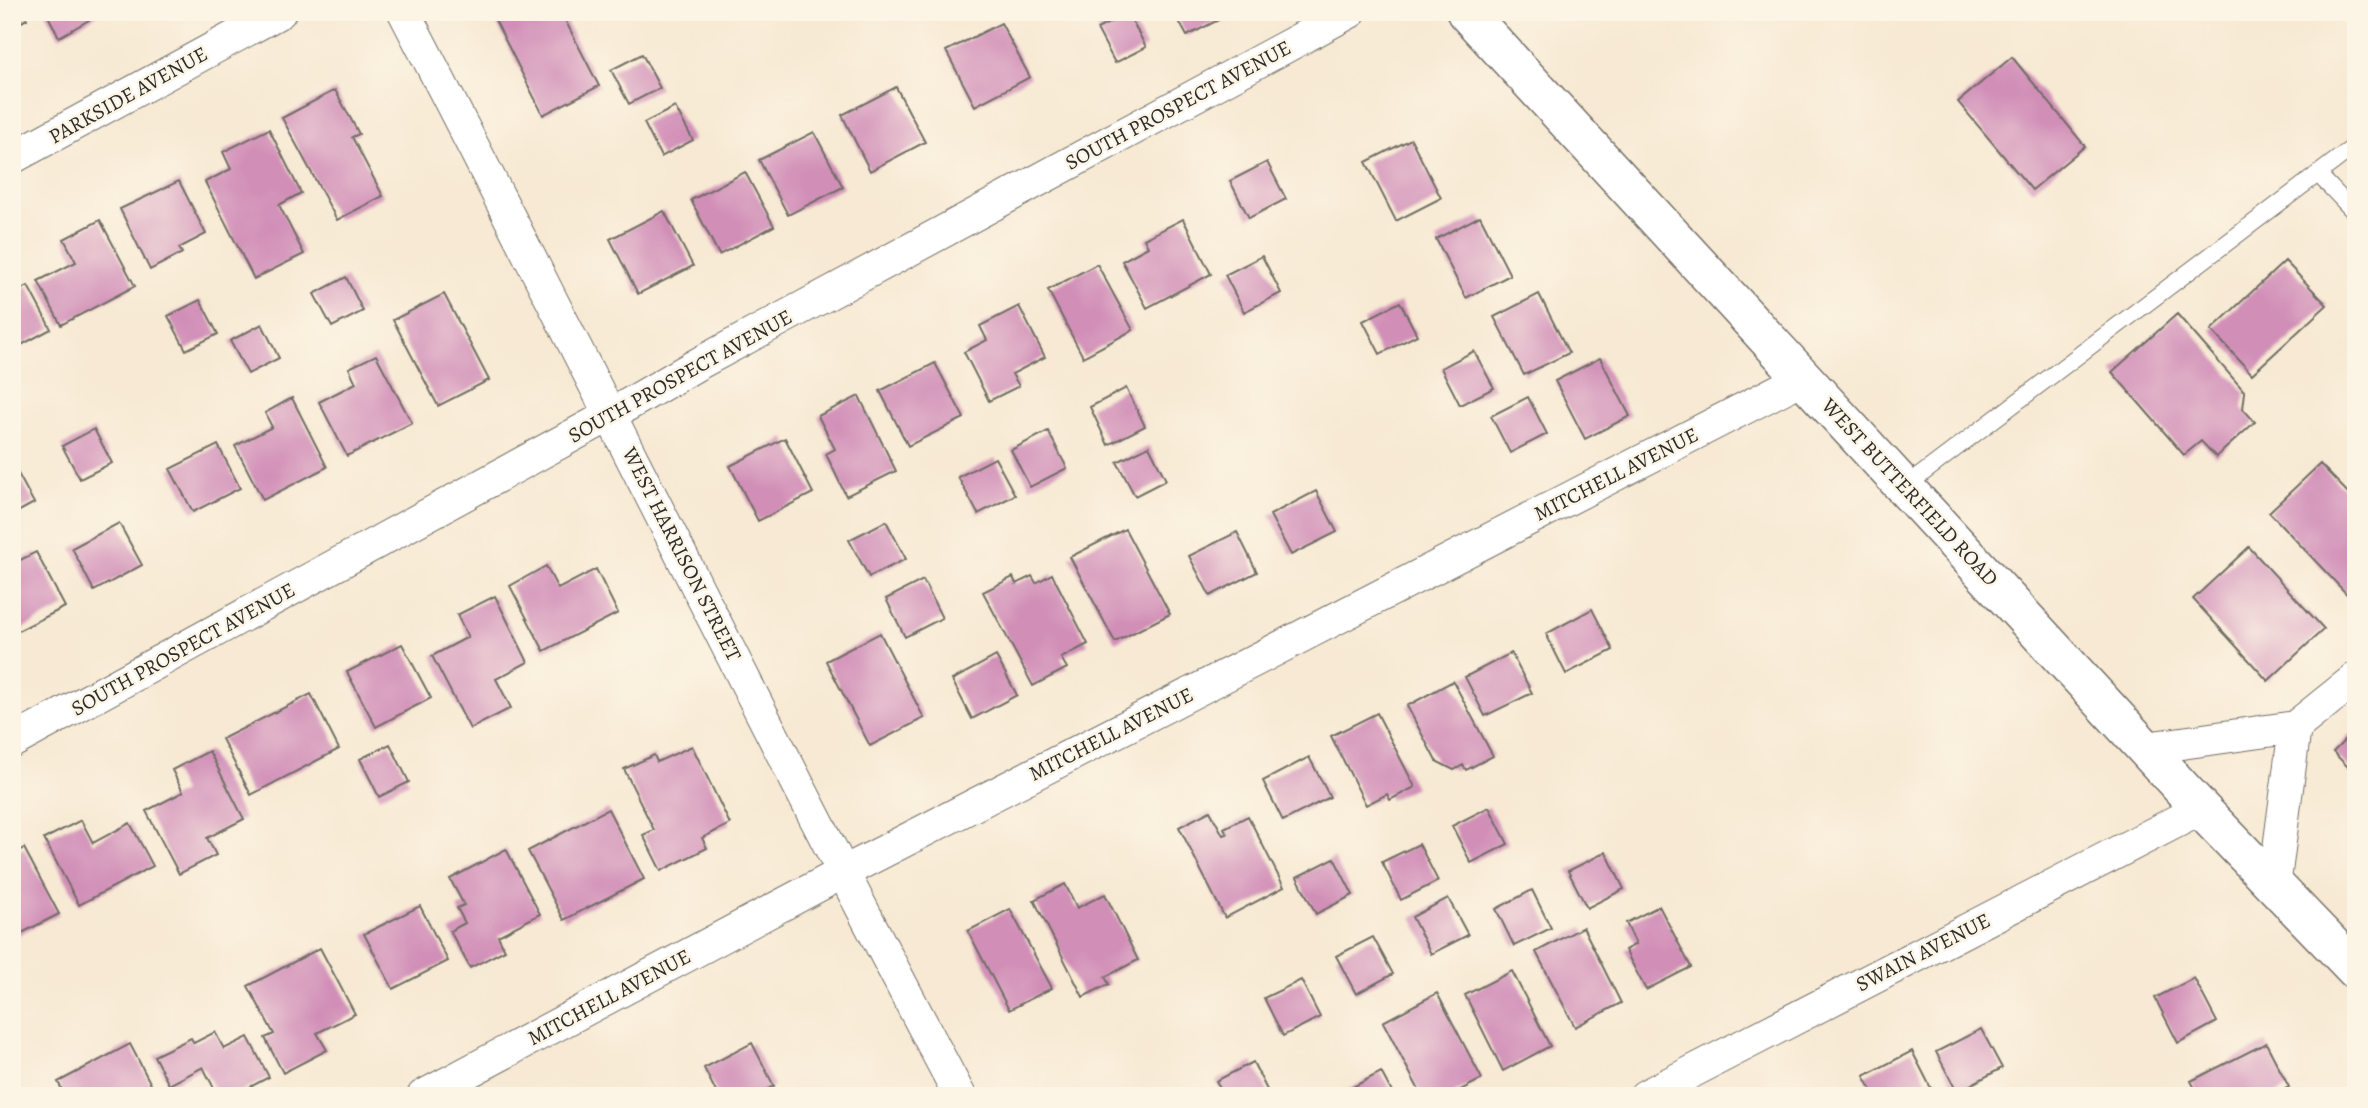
<svg xmlns="http://www.w3.org/2000/svg" width="2368" height="1108" font-family="Alegreya,serif">
  <rect width="100%" height="100%" fill="#fcf5e5"/>
  <filter id="ink" filterUnits="userSpaceOnUse"><feTurbulence type="fractalNoise" baseFrequency=".0143" numOctaves="2"/><feDisplacementMap in="SourceGraphic" scale="14" xChannelSelector="R" yChannelSelector="G"/><feConvolveMatrix kernelMatrix="1 2 1 2 8 2 1 2 1" color-interpolation-filters="sRGB"/></filter>
  <filter id="wash" filterUnits="userSpaceOnUse"><feTurbulence type="fractalNoise" baseFrequency=".00686" numOctaves="4" result="noise"/><feDisplacementMap in="SourceGraphic" scale="28" xChannelSelector="R" yChannelSelector="G"/><feGaussianBlur stdDeviation="1.57" result="paint"/><feColorMatrix in="noise" values="0 0 0 0 0 0 0 0 0 0 0 0 0 0 0 0 0 1.4 0 .05"/><feComposite in="paint" operator="in"/></filter>
  <g filter="url(#wash)">
    <rect width="100%" height="100%" fill="#f7e9d3"/>
    <g id="blocks">
      <path fill="#d18fb8" d="M12 12H23L27 19 12 27Z
        M46 12H103L59 37Z
        M491 12H561L599 86 543 115Z
        M1174 12H1234L1187 36Z
        M1128 13 1146 47 1115 63 1097 29Z
        M1001 23 1030 77 975 106 946 51Z
        M642 54 660 88 629 104 611 70Z
        M2012 57 2085 146 2032 190 1958 102Z
        M896 87 925 142 870 171 842 115Z
        M335 90 359 134 352 137 383 196 337 220 282 118Z
        M675 107 693 140 661 157 644 123Z
        M269 129 301 193 279 205 304 254 254 279 205 182 231 169 223 152Z
        M814 132 843 187 788 215 759 160Z
        M1411 139 1441 198 1396 221 1366 162Z
        M1267 162 1286 199 1249 218 1230 181Z
        M745 172 774 226 719 255 691 200Z
        M179 181 206 234 179 248 182 253 150 270 120 209Z
        M664 211 693 266 638 294 610 239Z
        M1480 216 1510 275 1466 298 1436 239Z
        M1183 219 1211 274 1147 308 1122 261 1148 247 1144 239Z
        M100 220 135 286 61 325 38 281 76 262 64 239Z
        M1262 256 1281 293 1244 312 1225 275Z
        M2285 261 2327 305 2252 374 2211 330Z
        M1097 264 1133 330 1083 357 1048 290Z
        M346 277 363 311 332 327 314 294Z
        M28 286 51 329 12 350V294Z
        M444 294 489 380 438 406 393 320Z
        M1539 294 1569 353 1524 375 1494 317Z
        M200 300 218 334 186 350 168 316Z
        M1400 302 1417 335 1380 354 1363 321Z
        M1019 306 1045 357 1012 374 1019 386 989 401 964 352 987 340 980 326Z
        M2177 314 2245 392 2243 409 2255 422 2216 457 2201 441 2184 455 2112 372Z
        M262 324 279 358 248 374 230 341Z
        M1474 351 1494 388 1460 405 1441 368Z
        M376 355 412 423 347 456 319 402 356 383 349 368Z
        M1600 358 1630 416 1585 439 1555 381Z
        M935 363 964 418 908 446 880 391Z
        M1126 388 1145 426 1108 445 1090 407Z
        M859 396 896 471 846 496 826 454 835 449 818 416Z
        M1528 397 1547 434 1510 453 1491 416Z
        M292 398 327 467 263 500 235 446 272 427 265 413Z
        M94 429 112 463 80 479 62 446Z
        M1048 431 1067 468 1030 487 1011 450Z
        M785 438 813 493 758 521 730 466Z
        M218 445 240 488 193 512 170 469Z
        M1149 446 1166 480 1135 496 1117 462Z
        M995 458 1015 495 978 514 958 477Z
        M2320 464 2356 501V604L2269 512Z
        M16 470 34 503 12 515V472Z
        M1316 491 1337 532 1291 555 1270 515Z
        M886 521 906 559 869 577 849 540Z
        M119 523 142 565 94 591 72 548Z
        M1125 529 1170 614 1115 642 1070 557Z
        M1237 532 1257 572 1210 596 1189 556Z
        M2249 547 2324 629 2268 681 2193 599Z
        M36 552 65 607 12 634V564Z
        M546 566 558 589 596 569 618 613 544 651 510 586Z
        M1052 574 1088 644 1061 658 1067 668 1033 686 983 592 1013 577 1016 584 1032 576 1036 583Z
        M923 580 942 618 905 637 886 599Z
        M495 596 528 662 496 679 511 708 470 729 432 656 468 637 457 615Z
        M1592 609 1613 650 1566 674 1546 634Z
        M880 633 924 718 870 746 826 661Z
        M402 644 431 698 376 727 347 672Z
        M1511 653 1532 693 1485 716 1465 677Z
        M996 656 1017 695 972 719 952 680Z
        M1453 681 1493 756 1466 770 1463 765 1454 770 1436 761 1407 706Z
        M311 694 339 749 251 795 222 739Z
        M1377 713 1415 787 1390 800 1387 794 1366 805 1331 736Z
        M2356 729V775L2333 752Z
        M390 744 409 782 379 797 360 759Z
        M692 746 730 824 702 838 707 848 661 871 643 835 654 830 624 769 654 755 657 762Z
        M209 751 244 819 207 838 216 855 179 874 146 811 183 792 172 770Z
        M1309 757 1330 797 1283 821 1263 781Z
        M1489 807 1508 844 1471 863 1452 826Z
        M608 809 644 879 564 920 528 851Z
        M1210 811 1223 835 1227 834 1224 828 1248 816 1284 887 1225 918 1179 827Z
        M81 820 93 843 130 823 153 866 79 905 44 839Z
        M1419 844 1438 881 1401 900 1382 862Z
        M24 848 59 914 12 938V854Z
        M506 849 540 914 498 936 505 950 470 968 450 931 465 923 457 908 464 905 450 879Z
        M1606 852 1624 889 1587 908 1568 871Z
        M1334 858 1353 895 1316 914 1297 877Z
        M1065 884 1077 908 1105 894 1138 960 1105 977 1109 984 1083 997 1034 900Z
        M1532 890 1551 928 1514 946 1496 909Z
        M1448 898 1468 935 1431 954 1412 917Z
        M420 906 448 961 393 989 364 934Z
        M1659 906 1691 967 1646 990 1625 950 1636 944 1626 923Z
        M1010 909 1052 988 1009 1010 968 931Z
        M1583 927 1621 1003 1575 1027 1536 952Z
        M1373 937 1393 974 1356 994 1336 956Z
        M320 948 355 1014 317 1033 327 1050 283 1073 265 1038 274 1034 248 986Z
        M1512 971 1550 1046 1503 1071 1465 995Z
        M2194 978 2217 1022 2178 1043 2155 998Z
        M1301 980 1320 1017 1283 1036 1264 998Z
        M1437 993 1482 1079 1449 1096H1422L1383 1022Z
        M1981 1029 2002 1068 1957 1092 1936 1052Z
        M215 1032 224 1049 248 1037 269 1077 233 1096H218L203 1067 169 1085 154 1056 191 1038 194 1043Z
        M752 1043 774 1086 755 1096H718L704 1068Z
        M2266 1043 2289 1087 2272 1096H2199L2191 1081Z
        M130 1044 157 1096H65L58 1082Z
        M1912 1051 1935 1096H1875L1864 1076Z
        M1253 1062 1270 1096H1224L1216 1081Z
        M1381 1072 1394 1096H1336Z"/>
    </g>
  </g>
  <g filter="url(#ink)">
    <use href="#blocks" fill-opacity="0" stroke="#726e66" stroke-width="2"/>
    <g fill="none" stroke-linecap="round" stroke-linejoin="round">
      <g stroke="#726e66" stroke-width="18">
        <path id="service" d="M2318 174 2356 214
          M1906 486 2356 145"/>
      </g>
      <g stroke="#726e66" stroke-width="34">
        <path id="minor" d="M404 12C591 373 770 737 960 1096
          M12 158 280 12
          M12 742 612 414 696 365 1350 12
          M2146 748 2295 727 2356 678
          M2274 887 2295 727
          M423 1096 842 873 1803 378
          M1645 1096 2201 809"/>
      </g>
      <g stroke="#726e66" stroke-width="41">
        <path id="secondary" d="M1466 12 2201 809 2356 970"/>
      </g>
      <use href="#service" stroke="#fff" stroke-width="16"/>
      <use href="#minor" stroke="#fff" stroke-width="32"/>
      <use href="#secondary" stroke="#fff" stroke-width="38"/>
    </g>
  </g>
  <g text-anchor="middle" stroke-width="5" stroke-linejoin="round" paint-order="stroke">
    <g font-size="21" fill="#2b2b2b" stroke="#fcf5e5">
      <text transform="translate(128 95) rotate(-29)" y="7">PARKSIDE AVENUE</text>
      <text transform="translate(1178 105) rotate(-28)" y="7">SOUTH PROSPECT AVENUE</text>
      <text transform="translate(680 376) rotate(-29)" y="7">SOUTH PROSPECT AVENUE</text>
      <text transform="translate(1616 474) rotate(-27)" y="7">MITCHELL AVENUE</text>
      <text transform="translate(1910 492) rotate(47)" y="7">WEST BUTTERFIELD ROAD</text>
      <text transform="translate(682 554) rotate(63)" y="7">WEST HARRISON STREET</text>
      <text transform="translate(183 649) rotate(-29)" y="7">SOUTH PROSPECT AVENUE</text>
      <text transform="translate(1111 734) rotate(-27)" y="7">MITCHELL AVENUE</text>
      <text transform="translate(1923 952) rotate(-27)" y="7">SWAIN AVENUE</text>
      <text transform="translate(609 997) rotate(-28)" y="7">MITCHELL AVENUE</text>
    </g>
  </g>
  <rect width="2368" height="1108" fill="none" stroke="#fcf5e5" stroke-width="42"/>
</svg>
